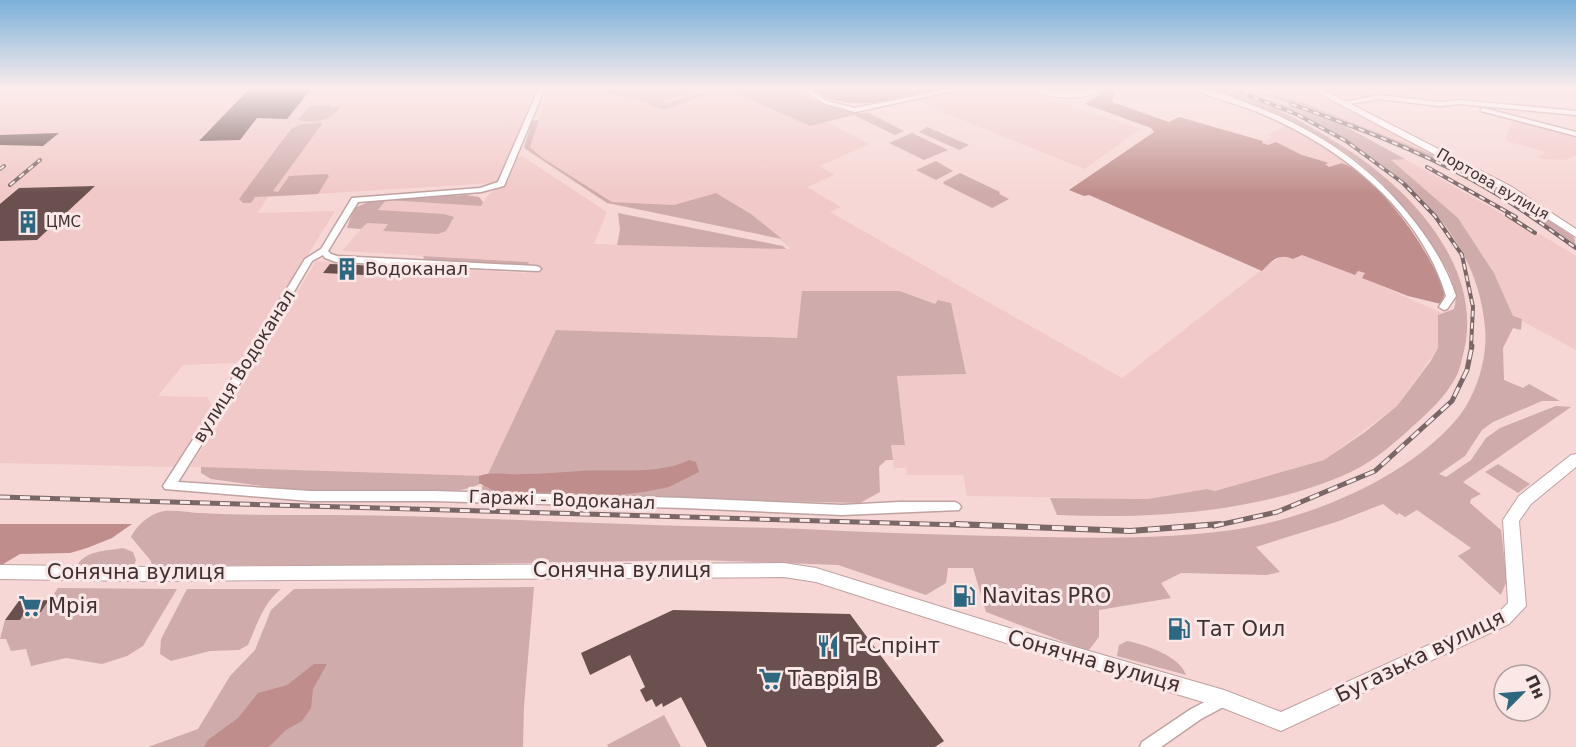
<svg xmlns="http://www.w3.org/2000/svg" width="1576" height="747" font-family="'DejaVu Sans',sans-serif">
  <rect width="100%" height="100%" fill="#f6d7d5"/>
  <path fill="#f1c9c8" d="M0 88H536L498 181 493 183 268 197 257 213 335 211 246 356 235 363 183 365 158 396 207 397 213 409 176 467 0 463Z
    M549 88H597L611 96 653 104 664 110 724 88 810 126 827 122 870 144 819 166 834 175 807 187 841 207 830 212 1122 378 1269 264 1284 255H1302L1355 275 1358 271 1365 273 1363 278 1442 313 1438 315V348L1397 406 1324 460 1215 491 1207 489 1148 499 967 496 963 475H907L906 468H894L891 445 905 444 897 375 966 374 935 304 900 291H803L797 338 556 330 487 476 190 467 240 389 316 261 526 273 529 262 342 251 386 200 481 206 488 195 508 182 517 158 522 156 607 212 594 244 791 249 751 214 716 193 674 205 612 202 541 157 530 147Z
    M980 88H1016L1141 129 1084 169 935 109V107L919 100Z
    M1307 88 1404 136 1465 169 1456 168 1276 95Z
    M1513 119 1576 135V155L1565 160 1543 159 1538 157 1546 152 1509 142 1505 139Z
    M1286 125 1296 128 1354 166 1351 167 1342 163 1329 167 1276 142 1268 145 1261 143 1272 137 1267 135Z
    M1405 159 1497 211 1533 234H1540L1576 256V350L1513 316 1494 273 1458 218 1390 160Z"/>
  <path fill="#cfacab" d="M597 88H708L664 101 667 102 721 88H790L822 104 861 113H869L904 131 895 135 854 115 810 126 724 88 664 110C643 99 618 100 597 88Z
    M1202 88C1246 88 1305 122 1342 146 1410 188 1486 269 1463 355 1461 362 1460 370 1456 377 1445 397 1429 412 1412 427 1390 447 1369 465 1342 476 1253 513 1153 519 1057 515L1050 498 1148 499 1207 489 1215 491 1324 460 1365 432 1397 406 1430 362 1438 348V315L1454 309C1461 287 1443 261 1430 243 1416 224 1402 203 1385 186 1334 135 1269 109 1202 88Z
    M1246 89 1301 102 1438 157 1441 161 1472 173 1506 192 1574 237 1576 246C1553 231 1531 214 1508 200 1428 149 1336 118 1246 89Z
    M1264 98 1341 124 1405 159 1391 160 1458 218 1494 273 1513 316 1522 319 1521 330 1513 328 1503 348 1504 380 1523 388 1529 384 1560 401H1542L1493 422 1482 430 1465 456 1439 474 1446 477 1471 460 1486 438 1500 428 1556 406 1571 407 1463 482 1481 494 1471 499 1470 503 1501 530 1507 580 1501 595 1458 556 1471 548 1417 510 1405 517 1399 513 1397 515 1383 504 1339 521 1256 547 1280 572 1267 575 1181 573 1161 583 1171 598 1099 610V637L1088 651 986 612 973 568H948L946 583 926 595 838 565 698 560 415 565 152 566 151 561 131 537C135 528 146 517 157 513 168 508 189 513 201 513 238 515 274 515 310 515 415 514 521 521 627 524 699 527 771 527 844 531 910 534 976 536 1043 537 1106 538 1169 539 1232 530 1309 519 1405 479 1456 420 1476 397 1488 358 1485 328 1475 208 1361 144 1264 98Z
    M331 104 330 107H341C330 121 316 124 298 120L310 106Z
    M539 120 530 147 541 157 612 202 674 205 716 193 751 214 782 239 607 203 524 148 532 121Z
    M321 123 322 124 273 191 278 192 289 176 327 174 329 176 318 194 255 197 251 203H243L239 199 291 129 302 124Z
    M927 127 969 145 959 150 919 132Z
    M912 133 948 150 924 160 889 143Z
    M936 161 953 171 936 180 916 170Z
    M960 173 1000 192 999 194 1009 199 992 208 944 184 943 182Z
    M466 195 479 197 483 202 481 206 386 200 378 210 444 214 454 217 446 231 438 234 383 231 388 224 367 223 361 229 347 228 354 208 371 201Z
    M618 213 783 246 786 249 617 245 620 230Z
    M423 256 529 262 527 267 425 260Z
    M802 291H900L935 304 938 300 951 303 966 374 897 376 905 445H891L893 460H886L879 467 880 492 860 503 487 494 481 490 484 482 471 488 454 491 291 490 211 479 201 473V467L487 476 556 330 797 338Z
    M1498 464 1530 484 1518 493 1485 472Z
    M123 548 133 552 136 560 134 566 76 568C83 550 107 551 123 548Z
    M534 587 524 706 523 747H148L198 729 230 676 255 650 271 610 294 589Z
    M58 588 177 589 143 646 127 656 102 664 66 658 31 666 26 649 11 651 6 639H0L5 620H19L25 612H41Z
    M187 589H281C262 605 258 623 248 645L239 650 210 651 171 661 160 654 161 639Z
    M1127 641C1146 645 1180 656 1186 675L1117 656 1119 645Z
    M664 715 681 747H608L607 745Z"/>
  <path fill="#bf8e8c" d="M808 88H950C905 97 848 117 808 88Z
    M1109 88H1116L1112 102 1169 122 1179 117 1263 141 1262 143 1268 145 1276 142 1302 155 1329 163 1325 164 1329 167 1342 163 1351 167 1354 166C1393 202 1425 243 1445 292L1441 304 1408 296 1362 278 1365 273 1358 271 1355 275 1302 255 1293 259C1279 253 1272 260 1262 271L1089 195 1084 196 1069 190 1154 132 1151 128 1085 104Z
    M689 460 696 462 699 472 669 487 644 492 606 496 498 493 479 483V476C491 471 507 475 520 474 540 474 560 472 580 471 612 469 661 475 689 460Z
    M0 524H132L112 538 87 548 70 553 20 554 0 566Z
    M314 664H327L313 689 311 708 302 721 286 730 269 747H204L208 740 238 718 258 693 287 685Z"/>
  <path fill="#6a504f" d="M250 88H312L287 119 257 118 240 140 199 141Z
    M59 133 43 146 0 145V135Z
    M95 186 37 240 0 241V204L19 188Z
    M330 264 358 265 371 266 364 275 323 273Z
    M21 598H34L32 601 49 600 41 612H25L20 620H5Z
    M673 610 850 614 944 741 935 747H707L681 697 663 707 662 703 656 707 652 699 646 702 640 690 645 687 630 655 590 675 581 653Z"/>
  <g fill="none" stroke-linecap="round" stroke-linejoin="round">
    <g stroke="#c0a2a1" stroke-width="3">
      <path id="street" d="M539 88H545L504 186 481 192 358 202 328 251 331 254 337 256 536 266 539 267 541 269 539 271 336 262 325 258 323 255 312 261 242 380 178 482 310 491H433L684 498 842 505 899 502H955L959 504 961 507 959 510 842 515 684 508 433 501H310L165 489 163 486 165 483 232 379 305 259 321 249 352 198 480 188 498 182Z
        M799 88H807L827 101 855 108 954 88H967L855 112 823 103Z
        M1192 88C1211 88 1231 97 1249 104 1314 128 1371 165 1414 221 1432 244 1447 268 1456 296L1447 309 1444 310 1439 307 1446 296C1420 209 1341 147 1260 113 1240 104 1209 98 1192 88Z
        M1413 88H1427L1416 91Z
        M1379 95 1440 102 1460 100 1576 111V115L1460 104 1440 106 1379 99 1343 105 1340 103Z
        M1483 108 1576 132V136L1481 111V109Z
        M1224 692 1229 694 1232 699 1229 704 1201 719 1161 747H1140L1142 742 1191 709Z"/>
    </g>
    <g stroke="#c0a2a1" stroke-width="2">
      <path id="secondary" d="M1030 88 1068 92 1105 88C1086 102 1049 100 1030 88Z
        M1309 88H1320L1512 187 1576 229V237L1504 191Z
        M1576 454V467L1531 504 1519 521 1526 606 1509 624 1281 731 1223 708 1006 643 816 582 784 577 147 581 0 579V565L147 567 784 563 816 568 1006 627 1224 690 1281 712 1497 614 1508 603 1503 520 1519 496 1571 455Z"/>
    </g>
    <use href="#street" fill="#fff" fill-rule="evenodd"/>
    <use href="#secondary" fill="#fff" fill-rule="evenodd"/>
    <g stroke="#796666" stroke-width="4">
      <path id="rail-far2" d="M1231 88 1298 115 1346 141 1403 183 1435 216 1462 255 1473 307 1471 347
        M1291 104C1353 126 1415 149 1472 180 1509 200 1542 224 1576 248
        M1427 167 1516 217
        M0 169 4 166
        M10 185 40 160
        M1507 215 1535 233"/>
    </g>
    <g stroke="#796666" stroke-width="5">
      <path id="rail-far1" d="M0 497 995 526
        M1214 526 1277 512 1375 471 1452 401 1467 370 1472 346"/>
    </g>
    <g stroke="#796666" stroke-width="6">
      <path id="rail" d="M956 524 1130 531 1220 524"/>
    </g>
    <use href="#rail-far2" stroke="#fbe7e6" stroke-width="2" stroke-dasharray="6" stroke-linecap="butt"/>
    <use href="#rail-far1" stroke="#fbe7e6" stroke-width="3" stroke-dasharray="10" stroke-linecap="butt"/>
    <use href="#rail" stroke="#fbe7e6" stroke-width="4" stroke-dasharray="12" stroke-linecap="butt"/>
  </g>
  <linearGradient id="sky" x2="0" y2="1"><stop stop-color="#7cb0d9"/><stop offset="0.46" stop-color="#fbedec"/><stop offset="1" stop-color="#fbedec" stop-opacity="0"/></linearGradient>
  <rect width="1576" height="193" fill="url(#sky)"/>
  <defs>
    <g id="building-bare" transform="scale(1.8)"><path d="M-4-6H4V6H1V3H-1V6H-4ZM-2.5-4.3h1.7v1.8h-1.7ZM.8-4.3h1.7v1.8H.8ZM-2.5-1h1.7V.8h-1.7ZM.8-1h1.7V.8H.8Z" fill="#2d6880" stroke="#fbe7e6" stroke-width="2.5" paint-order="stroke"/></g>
    <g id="fuel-bare" transform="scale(1.8)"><path d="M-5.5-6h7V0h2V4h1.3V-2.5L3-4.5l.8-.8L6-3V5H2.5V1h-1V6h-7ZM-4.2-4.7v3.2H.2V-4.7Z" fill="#2d6880" stroke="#fbe7e6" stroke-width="2.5" paint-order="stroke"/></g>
    <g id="supermarket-bare" transform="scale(1.8)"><path d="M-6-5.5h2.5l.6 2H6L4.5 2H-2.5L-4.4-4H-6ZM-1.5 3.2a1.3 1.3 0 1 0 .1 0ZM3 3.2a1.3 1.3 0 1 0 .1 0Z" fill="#2d6880" stroke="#fbe7e6" stroke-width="2.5" paint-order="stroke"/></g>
    <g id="restaurant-bare" transform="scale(1.8)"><path d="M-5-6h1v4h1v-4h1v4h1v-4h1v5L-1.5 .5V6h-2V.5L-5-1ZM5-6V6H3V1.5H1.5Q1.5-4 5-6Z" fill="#2d6880" stroke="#fbe7e6" stroke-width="2.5" paint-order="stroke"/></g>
  </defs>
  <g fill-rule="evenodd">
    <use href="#building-bare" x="28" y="222"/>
    <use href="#building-bare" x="347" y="269"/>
    <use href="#fuel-bare" x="964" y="596"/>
    <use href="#supermarket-bare" x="30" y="606"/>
    <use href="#fuel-bare" x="1179" y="629"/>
    <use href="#restaurant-bare" x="828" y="646"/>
    <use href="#supermarket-bare" x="770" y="679"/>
  </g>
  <g text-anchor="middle" stroke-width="6" stroke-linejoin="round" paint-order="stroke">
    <g font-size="15" fill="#3e3131" stroke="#fbe7e6">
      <text transform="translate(1493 184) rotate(30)" y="5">Портова вулиця</text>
    </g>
    <g font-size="15" fill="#3e3131" stroke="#fbe7e6" text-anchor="start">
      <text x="46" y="227">ЦМС</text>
    </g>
    <g font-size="18" fill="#3e3131" stroke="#fbe7e6" text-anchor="start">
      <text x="365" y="275">Водоканал</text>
    </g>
    <g font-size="18" fill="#3e3131" stroke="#fbe7e6">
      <text transform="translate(244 366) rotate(-58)" y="6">вулиця Водоканал</text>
      <text transform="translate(562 500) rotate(2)" y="6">Гаражі - Водоканал</text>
    </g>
    <g font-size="21" fill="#3e3131" stroke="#fbe7e6">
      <text x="622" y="577">Сонячна вулиця</text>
      <text x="136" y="579">Сонячна вулиця</text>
      <text transform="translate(1420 656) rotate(-26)" y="7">Бугазька вулиця</text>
      <text transform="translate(1094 661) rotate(16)" y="7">Сонячна вулиця</text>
    </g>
    <g font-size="21" fill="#3e3131" stroke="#fbe7e6" text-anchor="start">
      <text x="982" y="603">Navitas PRO</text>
      <text x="48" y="613">Мрія</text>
      <text x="1197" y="636">Тат Оил</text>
      <text x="846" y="653">Т-Спрінт</text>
      <text x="788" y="686">Таврія В</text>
    </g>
  </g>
  <g transform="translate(1522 693) rotate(65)"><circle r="28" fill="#fbe7e6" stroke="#af9e9e" stroke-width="1.5"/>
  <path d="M0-4.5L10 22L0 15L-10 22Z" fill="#2d6880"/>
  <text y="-9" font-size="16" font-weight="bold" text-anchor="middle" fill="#3e3131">Пн</text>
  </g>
</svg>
